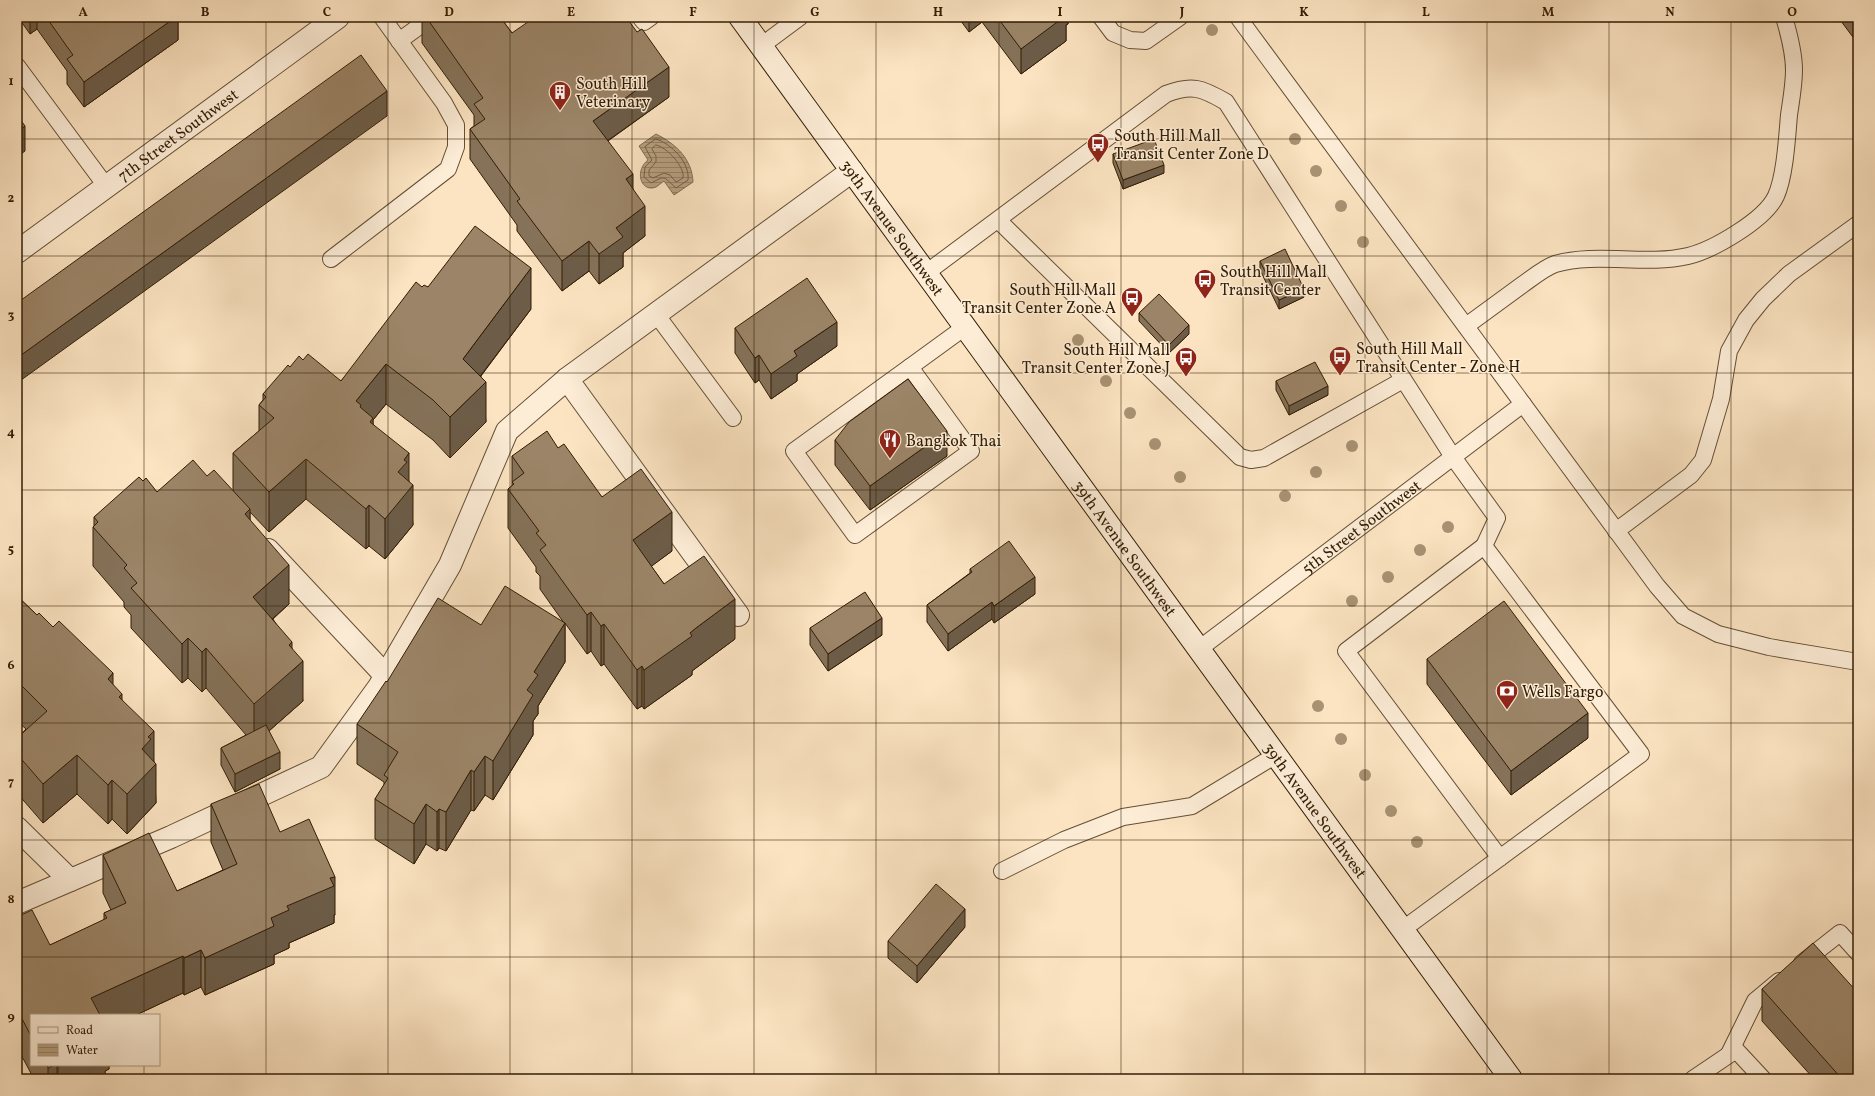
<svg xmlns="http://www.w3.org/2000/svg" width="1875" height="1096" font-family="Vollkorn,serif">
  <defs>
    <pattern id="water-rules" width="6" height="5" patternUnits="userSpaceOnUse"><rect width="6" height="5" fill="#b7a081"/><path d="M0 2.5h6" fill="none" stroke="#958267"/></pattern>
  </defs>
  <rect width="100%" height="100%" fill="#fce4c2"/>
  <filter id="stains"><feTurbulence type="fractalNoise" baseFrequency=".005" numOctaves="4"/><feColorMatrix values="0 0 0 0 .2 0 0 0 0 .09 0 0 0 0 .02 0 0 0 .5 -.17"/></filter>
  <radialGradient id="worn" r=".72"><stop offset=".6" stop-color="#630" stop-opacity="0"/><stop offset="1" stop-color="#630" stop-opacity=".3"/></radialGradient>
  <path fill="url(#water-rules)" stroke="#826c4f" d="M656 134C676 144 692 159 693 182L674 195 664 181C661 183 658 186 656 187 641 193 634 171 648 160L639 146Z"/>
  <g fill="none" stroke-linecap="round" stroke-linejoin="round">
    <path stroke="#745e42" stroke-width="1" d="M656 139C672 144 690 163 688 180L676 188 665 178H661L651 183 644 177 645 167 652 160 645 147Z
      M656 145C667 147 685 167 683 178L676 182 670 175 664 173 653 178 649 176V170L656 162V156L652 149Z"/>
    <g stroke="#644f34" stroke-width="18">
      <g id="lane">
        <path d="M640 17 644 22 651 17"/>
        <path d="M1101 17 1113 33 1130 40 1146 41 1180 17"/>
        <path d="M1238 17 1657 586 1683 616 1718 634 1769 647 1858 662"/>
        <path d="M399 41 432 17"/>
        <path d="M761 46 800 17"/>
        <path d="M17 66 106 186"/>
        <path d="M998 220 1240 457 1251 460 1264 458 1403 380"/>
        <path d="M331 259 448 169 456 147V125L444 103 382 17"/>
        <path d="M926 273 1166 94C1192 84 1202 88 1226 102L1453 457 1497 518 1484 546"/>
        <path d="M656 314 733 418"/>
        <path d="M1466 326C1484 313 1503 299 1522 285 1532 278 1544 268 1555 264 1598 252 1644 266 1688 256 1713 250 1765 220 1776 196 1785 176 1787 138 1789 115 1791 101 1794 85 1794 70 1794 52 1789 34 1784 17"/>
        <path d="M910 367 971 451 855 535 794 451Z"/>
        <path d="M910 367 965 327"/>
        <path d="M1616 531 1691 475 1703 460 1721 399 1729 351 1746 320 1763 299 1789 274 1858 224"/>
        <path id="s1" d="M1199 649 1523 404"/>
        <path d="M1002 871 1064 840 1123 817 1192 806 1276 755"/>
        <path d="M1402 930C1482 871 1561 813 1641 754L1484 546 1346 651 1500 858"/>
        <path d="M1802 963 1840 933 1858 953"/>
        <path d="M1729 1054 1755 1001 1779 981"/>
        <path d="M1693 1079 1736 1050 1763 1079"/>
      </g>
    </g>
    <g stroke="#644f34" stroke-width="24">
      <g id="street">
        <path id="s2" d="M17 252 338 17"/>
        <path d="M567 379 738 615"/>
        <path d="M268 550 386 676"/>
        <path d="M17 828 70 880"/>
        <path d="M17 903 171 837 321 767 379 687 450 565 507 431 567 379 852 171"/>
      </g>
    </g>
    <g stroke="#321d04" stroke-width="24">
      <g id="secondary">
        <path id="s3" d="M740 17 1511 1079"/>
      </g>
    </g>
    <use href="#lane" stroke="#fdedd7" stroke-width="16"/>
    <use href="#street" stroke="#fdedd7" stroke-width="22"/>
    <use href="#secondary" stroke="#fdedd7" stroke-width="22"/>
  </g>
  <g fill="#a89273">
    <circle cx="1212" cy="30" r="6"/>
    <circle cx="1295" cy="139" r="6"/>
    <circle cx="1316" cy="171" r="6"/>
    <circle cx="1341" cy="206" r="6"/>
    <circle cx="1363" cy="242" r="6"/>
    <circle cx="1078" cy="340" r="6"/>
    <circle cx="1106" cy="381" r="6"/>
    <circle cx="1130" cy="413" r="6"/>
    <circle cx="1155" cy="444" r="6"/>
    <circle cx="1352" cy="446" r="6"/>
    <circle cx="1316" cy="472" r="6"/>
    <circle cx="1180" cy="477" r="6"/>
    <circle cx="1285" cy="496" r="6"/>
    <circle cx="1448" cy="527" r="6"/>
    <circle cx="1420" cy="550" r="6"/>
    <circle cx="1388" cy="577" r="6"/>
    <circle cx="1352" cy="601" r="6"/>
    <circle cx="1318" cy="706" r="6"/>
    <circle cx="1341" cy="739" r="6"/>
    <circle cx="1365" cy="775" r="6"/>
    <circle cx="1391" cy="811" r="6"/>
    <circle cx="1417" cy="842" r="6"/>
  </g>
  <path fill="#857259" stroke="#321d04" d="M18 17H178V40L84 107 67 84V71L37 29 30 34Z
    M422 17H500L512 33 669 97 608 141 633 189 645 236 623 253V267L599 284 589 271 562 291 517 231V225L470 159V129L474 126V115L422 43Z
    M958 17H1068V24L1066 25V41L1021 74 982 22 969 32Z
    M1838 17H1858V44Z
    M1113 154 1164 173 1123 189 1113 163Z
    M1260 261 1304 297 1279 309 1260 270Z
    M422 287H428L531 309 481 376 486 422 450 458 433 440 386 404 373 420V424L409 481 413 525 385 559 369 546 366 549 306 499 269 532 250 512V521L289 604 273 619 292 649 303 701 269 731 280 769 235 792 221 765V748L246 735 206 688 202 692 188 678 182 683 131 628V615L124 607V602L93 566V527L94 526V517L143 481 157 492 207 476 233 491V453L259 431V405L263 400V394L290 367 303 360 341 381Z
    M1139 313 1189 334 1169 353 1139 321Z
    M735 328 837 346 797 374V381L771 399 759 380 755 383 735 353Z
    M1276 381 1328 395 1289 415 1276 390Z
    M835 440 947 456 870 510 835 465Z
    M558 448 602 497 672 551 651 566 664 584 735 639 696 668 692 671V675L644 709 642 706 637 709 604 664 601 666 591 651 587 654 565 623V662L538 706V714L533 721V735L493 800 485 795 474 811 471 810 446 851 439 848 437 851 426 844 414 864 375 839V799L384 785V782L357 764V724L481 625 564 623 540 589V576L536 572V567L508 528V489L512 486V456Z
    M970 569 1035 594 994 623 992 619 948 651 927 622V605L970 573Z
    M17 596 37 615 113 685 122 700 154 762 156 803 127 834 112 819 108 824 77 794 43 823 17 793V738L26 729 17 721Z
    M810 628 882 635 828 671 810 645Z
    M1427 659 1588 738 1511 795 1427 684Z
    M211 804 280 832 335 915H334V923L289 943V948L274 955V964L205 995 201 987 184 995 183 993 136 1015H31V1065H109V1069L105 1071V1079H34L18 1049 17 917 50 945 104 920V913L111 910 103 893V855L177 891 223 870 211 842Z
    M965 927 917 983 888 958V941Z
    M1762 989 1858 1079H1814L1762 1021Z"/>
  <path fill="#6c5c48" stroke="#321d04" d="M30 17H37V29L30 34Z
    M176 17H178V40L84 107V82Z
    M969 17H982V22L969 32Z
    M1058 17H1068V24L1066 25V41L1021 74V49Z
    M669 67V97L593 151V121Z
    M387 91V116L17 383V358Z
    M25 126V151L17 157V132Z
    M1164 165V173L1123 189V180Z
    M633 174V204L626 179Z
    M645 206V236L623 253V267L599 284V254L616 228Z
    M589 241V271L562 291V261Z
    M531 268V309L463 399V359Z
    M1304 289V297L1279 309V300Z
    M837 322V346L797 374V381L771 399V374L794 351Z
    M1189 325V334L1169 353V345Z
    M759 355V380L755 383V358Z
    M386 364V404L373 420V458L356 401Z
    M486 382V422L450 458V417Z
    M1328 386V395L1289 415V406Z
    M947 431V456L870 510V486Z
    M409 453V490L413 485V525L385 559V519L398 472 404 460Z
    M306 459V499L269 532V492Z
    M369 505V546L366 549V509Z
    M250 509V549L245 514Z
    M672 512V551L633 580V540Z
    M289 565V604L253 636V597Z
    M1035 577V594L994 623V606Z
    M735 599V639L696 668 692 671V675L644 709V670L696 628Z
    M992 602V619L948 651V634Z
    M591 612V651L587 654V615Z
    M882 618V635L828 671V654Z
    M565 623V662L538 706V714L533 721V735L493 800V761L534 672Z
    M604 624V664L601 666V626Z
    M188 638V678L182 683V644Z
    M292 642V671L303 661V701L254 744V704L289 645Z
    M206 648V688L202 692V652Z
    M642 666V706L637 709V670Z
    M113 673V713L108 679Z
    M122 694V733L119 697Z
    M1588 713V738L1511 795V771Z
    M154 731V766L156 764V803L127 834V794L142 749 148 737Z
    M280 752V769L235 792V774Z
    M77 755V794L43 823V784Z
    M485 756V795L474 811V772Z
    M471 770V810L446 851V812Z
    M112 780V819L108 824V785Z
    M426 804V844L414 864V824Z
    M439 809V848L437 851V812Z
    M335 877V915H334V923L289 943V948L274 955V964L205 995V958L271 918 287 906 330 878Z
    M965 909V927L917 983V966Z
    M201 950V987L184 995V958Z
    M183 956V993L136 1015H91V998Z
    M17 1011H18V1049H17Z
    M54 1065H57V1079H48V1068Z
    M60 1065H109V1069L105 1071V1079H58V1066Z"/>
  <path fill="#9b8467" stroke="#321d04" d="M46 17H176L84 82 67 59 73 55Z
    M426 17H500L512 33 535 17H626L637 32 642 29 669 67 593 121 633 174 626 179 645 206 616 228 623 237 599 254 589 241 562 261 517 201 520 199 470 129 485 119 474 104 483 98Z
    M997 17H1064L1021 49Z
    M1851 17H1858V27Z
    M361 55 387 91 17 358V303Z
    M17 115 25 126 17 132Z
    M1154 139 1164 165 1123 180 1113 154Z
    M475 226 531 268 463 359 486 382 450 417 433 400 386 364 356 401 361 405 360 407 373 418 370 422 409 453 404 460 407 462 398 472 413 485 385 519 369 505 366 509 306 459 269 492 233 453 274 418 259 405 266 397 263 394 288 365 290 367 299 356 303 360 308 354 341 381 416 282 422 287 424 285 428 287Z
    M1285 249 1304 289 1279 300 1260 261Z
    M807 278 837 322 794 351 797 356 771 374 759 355 755 358 735 328Z
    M1159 294 1189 325 1169 345 1139 313Z
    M1315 362 1328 386 1289 406 1276 381Z
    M908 379 947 431 870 486 835 440 849 422Z
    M547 431 558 448 564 444 602 497 641 469 672 512 633 540 664 584 704 556 735 599 696 628 690 633 692 636 644 670 642 666 637 670 604 624 601 626 591 612 587 615 540 550 546 545 536 533 539 531 508 489 514 484 512 482 524 473 512 456Z
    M193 460 207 476 214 470 250 509 245 514 289 565 253 597 292 642 289 645 303 661 254 704 206 648 202 652 188 638 182 644 131 588 137 583 124 568 127 565 93 527 98 522 94 517 139 477 143 481 146 478 157 492Z
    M1009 541 1035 577 994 606 992 602 948 634 927 605 972 572 970 569Z
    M505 586 565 623 534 672 538 675 527 690 533 695 493 761 485 756 474 772 471 770 446 812 439 809 437 812 426 804 414 824 375 799 388 778 384 775 398 752 357 724 386 681 387 682 438 598 481 625Z
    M865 592 882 618 828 654 810 628Z
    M17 596 37 615 39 613 53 627 59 621 113 673 108 679 122 694 119 697 154 731 148 737 151 739 142 749 156 764 127 794 112 780 108 785 77 755 43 784 17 754V738L47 711 17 681Z
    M1504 601 1588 713 1511 771 1427 659Z
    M266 725 280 752 235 774 221 748Z
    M259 784 280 832 309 819 335 877 330 878 334 886 287 906 289 910 271 918 274 926 205 958 201 950 184 958 183 956 91 998 100 1015H31V1036L18 1011H17V917L32 910 50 945 107 918 104 913 126 903 103 855 149 833 177 891 237 864 211 804Z
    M936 884 965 909 917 966 888 941Z
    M1813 943 1858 993V1079H1842L1762 989Z
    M47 1065H54L48 1068Z"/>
  <path fill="none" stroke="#321d04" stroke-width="1" stroke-opacity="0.55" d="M144 17V1015M266 17V1079M388 17V1079M510 17V1079M632 17V1079M754 17V1079M876 17V1079M999 17V1079M1121 17V1079M1243 17V1079M1365 17V1079M1487 17V1079M1609 17V1079M1731 17V1079M17 139H1858M17 256H1858M17 373H1858M17 490H1858M17 606H1858M17 723H1858M17 840H1858M17 957H1858M144 1065V1079"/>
  <defs>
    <g id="building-pin" transform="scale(1.15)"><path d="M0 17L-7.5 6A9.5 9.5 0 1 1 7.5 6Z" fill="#8f2418" stroke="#fdedd7"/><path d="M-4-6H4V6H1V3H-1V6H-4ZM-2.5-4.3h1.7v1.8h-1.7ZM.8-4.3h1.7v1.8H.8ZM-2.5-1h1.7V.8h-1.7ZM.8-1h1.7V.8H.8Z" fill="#fff"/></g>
    <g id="bus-pin" transform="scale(1.15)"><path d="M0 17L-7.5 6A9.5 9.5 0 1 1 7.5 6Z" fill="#8f2418" stroke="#fdedd7"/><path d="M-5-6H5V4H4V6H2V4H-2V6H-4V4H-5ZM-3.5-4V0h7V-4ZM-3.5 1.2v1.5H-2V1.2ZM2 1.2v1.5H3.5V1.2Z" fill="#fff"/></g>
    <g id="restaurant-pin" transform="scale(1.15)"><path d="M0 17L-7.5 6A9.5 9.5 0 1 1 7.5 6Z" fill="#8f2418" stroke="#fdedd7"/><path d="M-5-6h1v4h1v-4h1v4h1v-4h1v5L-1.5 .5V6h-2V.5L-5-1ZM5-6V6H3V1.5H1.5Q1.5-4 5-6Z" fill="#fff"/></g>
    <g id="bank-pin" transform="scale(1.15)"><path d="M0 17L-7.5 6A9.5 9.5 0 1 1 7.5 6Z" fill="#8f2418" stroke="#fdedd7"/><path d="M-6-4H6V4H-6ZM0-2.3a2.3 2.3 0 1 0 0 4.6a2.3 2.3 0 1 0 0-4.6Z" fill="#fff"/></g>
  </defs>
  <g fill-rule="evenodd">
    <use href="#building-pin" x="560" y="92"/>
    <use href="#bus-pin" x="1098" y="144"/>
    <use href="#bus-pin" x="1205" y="280"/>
    <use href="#bus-pin" x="1132" y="298"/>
    <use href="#bus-pin" x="1340" y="357"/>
    <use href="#bus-pin" x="1186" y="358"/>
    <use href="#restaurant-pin" x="890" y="440"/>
    <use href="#bank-pin" x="1507" y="691"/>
  </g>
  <g text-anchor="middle" stroke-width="3" stroke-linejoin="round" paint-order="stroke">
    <g font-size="16" fill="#321d04" stroke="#fdedd7" text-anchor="start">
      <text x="576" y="89">South Hill<tspan x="576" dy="18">Veterinary</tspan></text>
      <text x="1114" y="141">South Hill Mall<tspan x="1114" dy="18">Transit Center Zone D</tspan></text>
      <text x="1220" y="277">South Hill Mall<tspan x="1220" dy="18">Transit Center</tspan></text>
      <text x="1116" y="295" text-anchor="end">South Hill Mall<tspan x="1116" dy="18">Transit Center Zone A</tspan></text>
      <text x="1356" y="354">South Hill Mall<tspan x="1356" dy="18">Transit Center - Zone H</tspan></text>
      <text x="1170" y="355" text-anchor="end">South Hill Mall<tspan x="1170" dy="18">Transit Center Zone J</tspan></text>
      <text x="906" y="446">Bangkok Thai</text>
      <text x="1522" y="697">Wells Fargo</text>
    </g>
    <g font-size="16" fill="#321d04" stroke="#fdedd7">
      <text dy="6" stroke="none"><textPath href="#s2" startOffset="199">7th Street Southwest</textPath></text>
      <text dy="6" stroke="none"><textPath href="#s3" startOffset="260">39th Avenue Southwest</textPath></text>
      <text dy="6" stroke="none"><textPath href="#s1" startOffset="203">5th Street Southwest</textPath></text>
      <text dy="6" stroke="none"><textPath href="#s3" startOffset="656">39th Avenue Southwest</textPath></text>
      <text dy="6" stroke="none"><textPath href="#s3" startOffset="980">39th Avenue Southwest</textPath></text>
    </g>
  </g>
  <rect width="1875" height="1096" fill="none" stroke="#fce4c2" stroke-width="44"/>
  <rect x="30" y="1014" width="130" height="52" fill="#fdedd7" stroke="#ac9a83"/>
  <rect x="38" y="1027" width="20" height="6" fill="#fdedd7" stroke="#ac9a83"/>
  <text x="66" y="1034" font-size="12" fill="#321d04">Road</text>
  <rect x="38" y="1044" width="20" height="12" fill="url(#water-rules)" stroke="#ac9a83"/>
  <text x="66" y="1054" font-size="12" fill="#321d04">Water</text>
  <rect x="22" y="22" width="1831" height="1052" fill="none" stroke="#321d04" stroke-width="1.5"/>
  <g font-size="13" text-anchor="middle" font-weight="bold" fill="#321d04">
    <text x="83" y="16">A</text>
    <text x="205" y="16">B</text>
    <text x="327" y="16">C</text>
    <text x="449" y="16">D</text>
    <text x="571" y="16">E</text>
    <text x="693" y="16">F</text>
    <text x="815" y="16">G</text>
    <text x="938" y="16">H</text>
    <text x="1060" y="16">I</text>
    <text x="1182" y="16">J</text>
    <text x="1304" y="16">K</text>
    <text x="1426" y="16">L</text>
    <text x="1548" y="16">M</text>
    <text x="1670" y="16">N</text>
    <text x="1792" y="16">O</text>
    <text x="11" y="85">1</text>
    <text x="11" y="202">2</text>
    <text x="11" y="319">3</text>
    <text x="11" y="436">4</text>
    <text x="11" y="553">5</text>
    <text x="11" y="669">6</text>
    <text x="11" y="786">7</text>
    <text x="11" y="903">8</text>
    <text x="11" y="1020">9</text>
  </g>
  <rect width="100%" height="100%" filter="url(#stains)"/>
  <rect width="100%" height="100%" fill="url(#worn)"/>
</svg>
